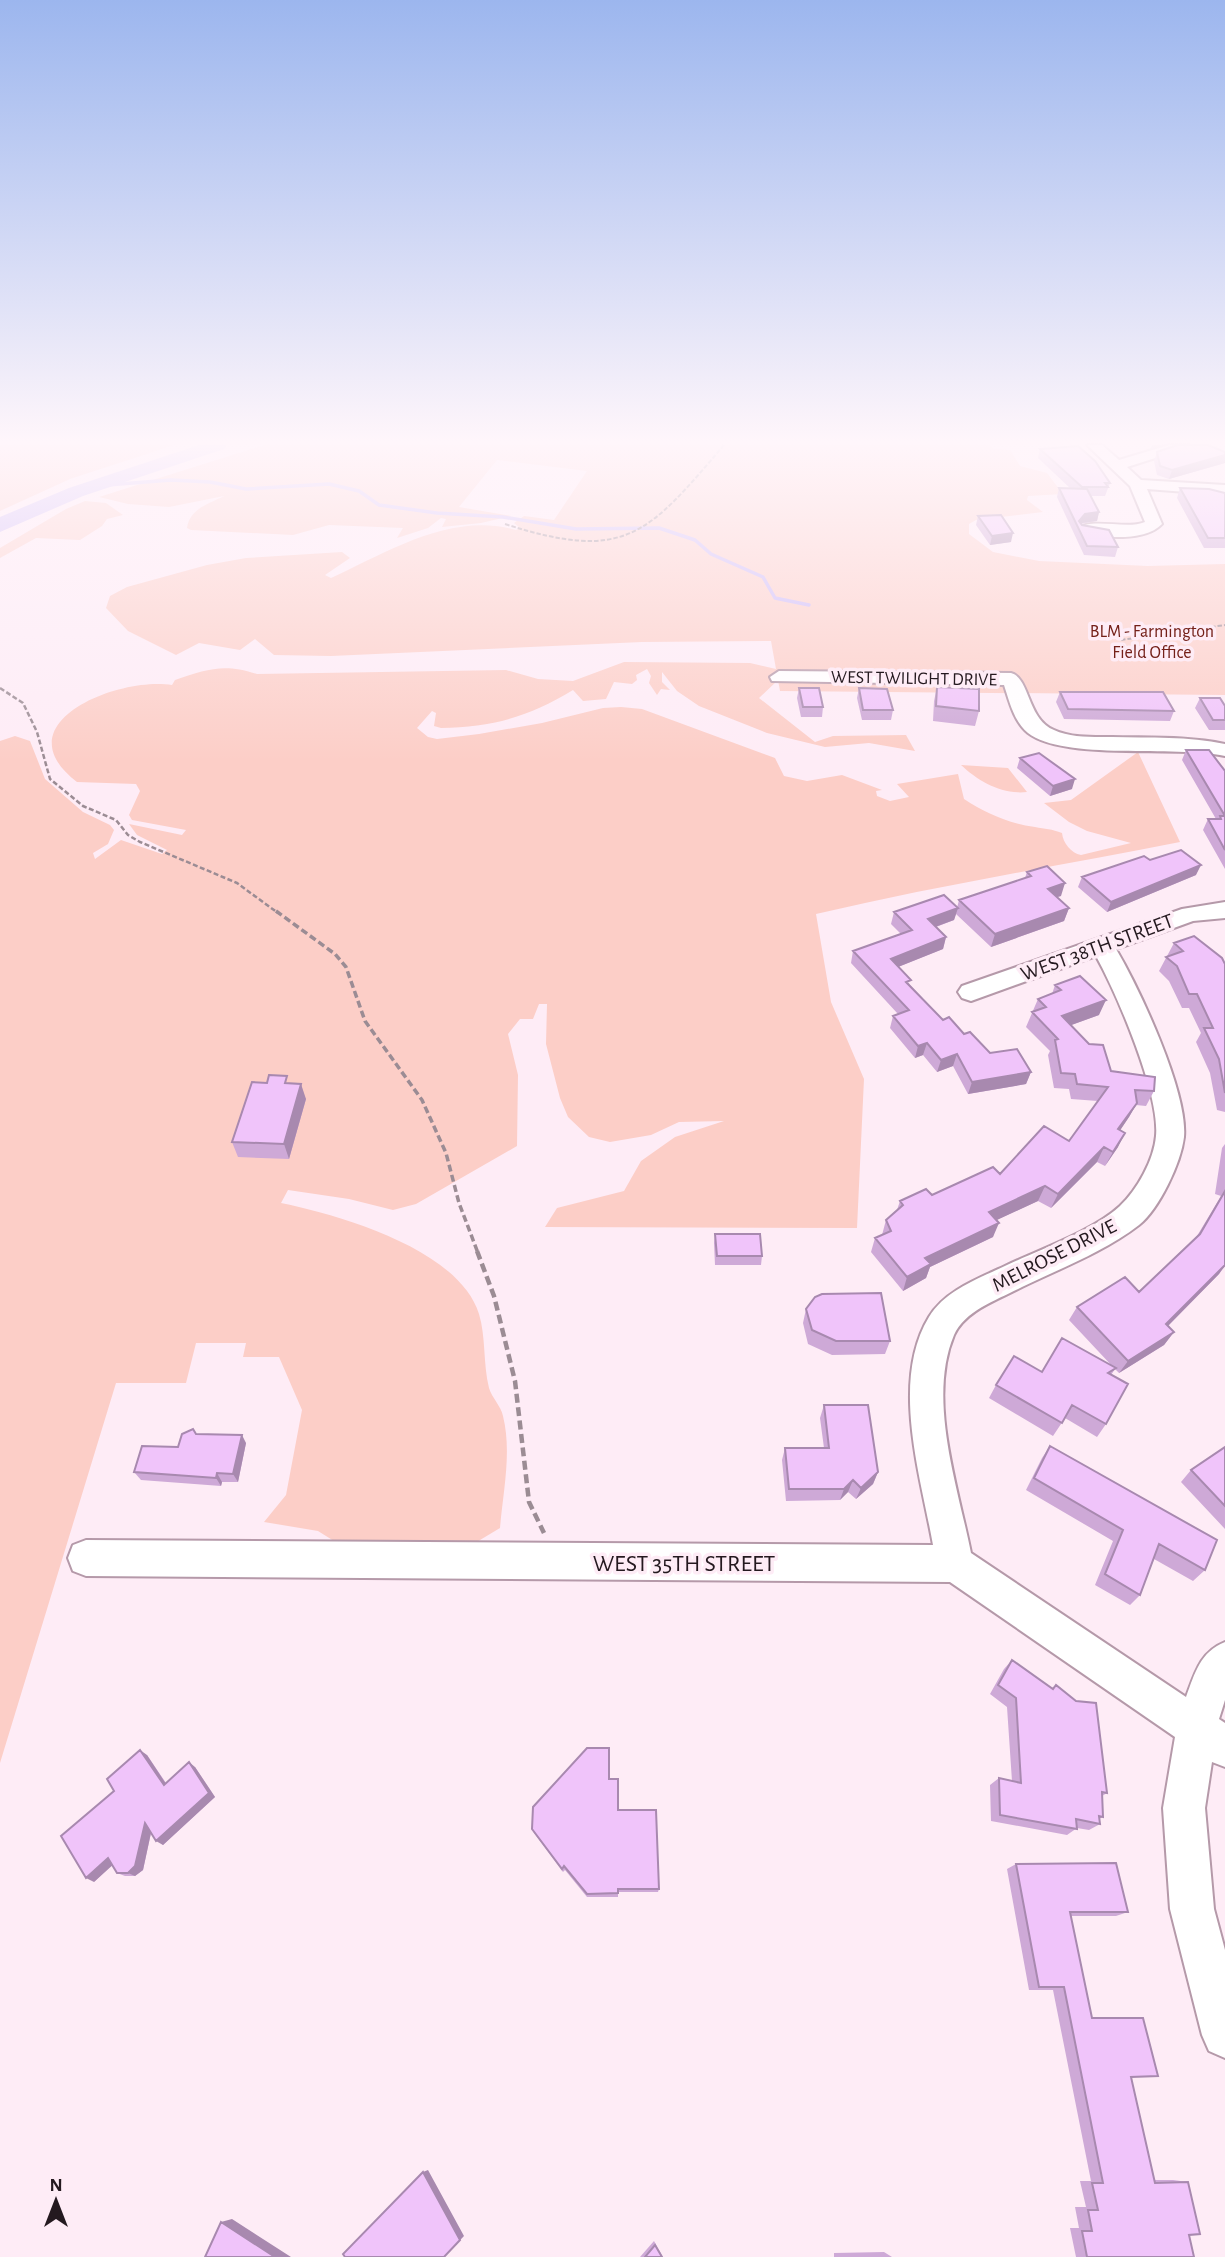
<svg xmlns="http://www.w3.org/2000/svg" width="1225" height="2257" viewBox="0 0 1225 2257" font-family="'Alegreya Sans',sans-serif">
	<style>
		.green { fill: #fccec7 }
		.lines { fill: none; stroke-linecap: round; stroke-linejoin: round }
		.stream { stroke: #cbbaf8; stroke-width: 3.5 }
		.river { fill: #cbbaf8; fill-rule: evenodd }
		.minor-casing { stroke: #b599a9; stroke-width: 4 }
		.path-far3 { stroke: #9b8c94; stroke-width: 2; stroke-dasharray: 4.5 2; stroke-linecap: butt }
		.path-far2 { stroke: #9b8c94; stroke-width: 2.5; stroke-dasharray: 5 2.5; stroke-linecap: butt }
		.path-far1 { stroke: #9b8c94; stroke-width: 3.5; stroke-dasharray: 7 3.5; stroke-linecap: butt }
		.path { stroke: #9b8c94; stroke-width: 4.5; stroke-dasharray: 9 4.5; stroke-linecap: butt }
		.minor { fill: #fff; fill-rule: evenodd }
		.wall { fill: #cea9d7 }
		.shaded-wall { fill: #a889af }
		.building { fill: #f0c4fa; stroke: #a889af; stroke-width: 2 }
		.labels { text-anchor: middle; stroke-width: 7; stroke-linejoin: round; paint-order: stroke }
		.far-park-label { font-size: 18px; fill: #742019; stroke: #feecf6 }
		.far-street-label { font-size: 18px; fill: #24191f; stroke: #feecf6 }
		.street-label { font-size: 21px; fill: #24191f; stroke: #feecf6 }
		.near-street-label { font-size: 24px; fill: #24191f; stroke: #feecf6 }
	</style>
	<rect width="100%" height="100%" fill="#feecf6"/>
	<!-- green -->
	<path class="green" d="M 0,445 L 174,445 L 70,479 L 0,511 Z
		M 264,445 L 989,445 L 994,449 L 1010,450 L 1020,466 L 1047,473 L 1063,494 L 1028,496 L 1027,500 L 1043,512 L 976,520 L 969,524 L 969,534 L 993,552 L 1039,561 L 1148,566 L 1225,564 L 1225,695 L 780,691 L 778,680 L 759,698 L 815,742 L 833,736 L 906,735 L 915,751 L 869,743 L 825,747 L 767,733 L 699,706 L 677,691 L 662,672 L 662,682 L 670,690 L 661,689 L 657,695 L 649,683 L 651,676 L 647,669 L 636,675 L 637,680 L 632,684 L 614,682 L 606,699 L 583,701 L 573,690 C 529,717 492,727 441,728 L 434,726 L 436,713 L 432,711 L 417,728 L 428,737 L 437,739 L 479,734 L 542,723 L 603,708 L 621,707 L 642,709 L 775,758 L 784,776 L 807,781 L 842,775 L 882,790 L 876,791 L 877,796 L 890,801 L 909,797 L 897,784 L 958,774 L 964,799 C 985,813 1010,824 1035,827 C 1045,829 1052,829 1062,833 C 1063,843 1071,853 1081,855 L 1131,843 L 1087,831 L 1069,822 L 1044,803 L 1071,800 L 1138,752 L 1180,842 C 1058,866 936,886 816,914 L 831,1002 L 864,1079 L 857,1228 L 545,1227 L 557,1208 L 624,1191 L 641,1161 L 675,1137 L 724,1121 L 679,1122 L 651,1135 L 610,1142 L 589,1137 L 568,1117 L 560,1098 L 546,1044 L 547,1004 L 539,1004 L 533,1019 L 520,1019 L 508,1034 L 518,1075 L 517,1146 L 416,1204 L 393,1210 L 349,1199 L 288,1190 L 281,1203 C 339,1215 459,1249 479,1314 C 486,1337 483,1364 489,1388 C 492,1398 501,1406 503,1416 C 512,1452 503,1492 500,1528 L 475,1543 L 394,1547 L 334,1541 L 318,1531 L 264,1522 L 286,1495 L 302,1410 L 279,1357 L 243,1357 L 246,1343 L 196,1343 L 186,1383 L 116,1383 L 0,1763 L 0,741 L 15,736 L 30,741 L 45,779 L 83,812 L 110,825 L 114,830 L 108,844 L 93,853 L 95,859 L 121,840 L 162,854 L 167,850 L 137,835 L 129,824 L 182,835 L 186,830 L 132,820 L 129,815 L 140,791 L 136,784 L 77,782 C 0,723 119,676 172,685 L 175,680 C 207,669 224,663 257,674 L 506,670 L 538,679 L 573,681 L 624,662 L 750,663 L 776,669 L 771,641 L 642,642 L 331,656 L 274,655 L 255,639 L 240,650 L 199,643 L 176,655 L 128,631 L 106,608 L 110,596 L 127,587 L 207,565 L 246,558 L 342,552 L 350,558 L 325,575 L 331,578 C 387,552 452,511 516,530 L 520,528 L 514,523 L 524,516 L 554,520 L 587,471 L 497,460 L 459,507 L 511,516 L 481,523 L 442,527 L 446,519 L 441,518 L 428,528 L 397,538 L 403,528 L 329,525 L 293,535 L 191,530 L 187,528 C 190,508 209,504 224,496 L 169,507 L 128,504 L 99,497 Z
		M 85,501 L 106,503 L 123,515 L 107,519 L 102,526 L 80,540 L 36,538 L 0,558 L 0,548 L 66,509 Z
		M 961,765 L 1008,768 L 1027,792 C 1002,795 978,781 961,765 Z"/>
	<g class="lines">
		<!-- stream -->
		<path class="stream" d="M 94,486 L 171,480 L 210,482 L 246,489 L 329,484 L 359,491 L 379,505 L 437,513 L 503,517 L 576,529 L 659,528 L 695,540 L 711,554 L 763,577 L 775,598 L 809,605"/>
		<!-- river -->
		<path class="river" d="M 199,445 L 227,445 L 224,449 L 83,496 L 0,532 L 0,517 L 69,488 Z"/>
		<!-- minor casing -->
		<g class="minor-casing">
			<path id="minor" d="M 1087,445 L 1102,445 L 1119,460 L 1169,445 L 1189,445 L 1187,448 L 1127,467 L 1141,480 L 1225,485 L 1225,495 L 1147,489 L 1162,524 C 1145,542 1102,538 1080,532 L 1078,529 C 1090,517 1127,530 1145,522 L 1130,486 Z
				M 779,671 L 1011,673 C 1030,678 1027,719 1054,730 C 1071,738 1094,737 1112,737 C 1150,738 1188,736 1225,744 L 1225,756 C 1175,745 1064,761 1028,733 C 1014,722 1009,700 1004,685 L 772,681 L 770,677 Z
				M 1225,902 L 1225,918 L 1193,921 L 1116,949 C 1139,988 1188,1092 1184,1137 C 1181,1163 1159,1209 1139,1225 C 1104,1252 1061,1268 1022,1287 C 1000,1299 965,1310 954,1335 C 927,1399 958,1487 971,1553 L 1186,1697 C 1195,1673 1200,1652 1225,1642 L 1225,1700 L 1219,1719 L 1225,1723 L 1225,1767 L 1212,1762 L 1205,1808 L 1214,1909 L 1225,1950 L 1225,2058 L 1209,2051 L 1202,2035 L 1170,1909 L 1163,1808 L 1175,1737 L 950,1582 L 86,1576 L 73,1571 L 68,1558 L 73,1545 L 86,1540 L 933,1545 C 921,1477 890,1381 929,1317 C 945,1290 980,1278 1007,1265 C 1041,1249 1093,1231 1120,1206 C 1137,1190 1154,1160 1156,1136 C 1160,1094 1117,994 1096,956 L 971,1001 L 962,998 L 958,992 L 962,986 L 1182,909 Z"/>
		</g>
		<!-- path-far3 -->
		<path class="path-far3" d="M 505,524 C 626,563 648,534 724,445
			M 1121,640 L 1225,625"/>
		<!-- path-far2 -->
		<path class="path-far2" d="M 0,688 L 23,703 L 37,732 L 50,779 L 83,806 L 116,820 L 128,835 L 140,842 L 237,883 L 278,913"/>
		<!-- path-far1 -->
		<path class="path-far1" d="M 276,911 L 335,954 L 346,967 L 365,1021 L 422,1100 L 446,1153 L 459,1203 L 478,1253"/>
		<!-- path -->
		<path class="path" d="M 477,1251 L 494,1296 L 515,1381 L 529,1502 L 544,1533"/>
		<!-- minor -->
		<use href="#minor" class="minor"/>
	</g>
	<!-- wall -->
	<path class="wall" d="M 1040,449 L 1110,483 L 1105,496 L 1091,496 L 1099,512 L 1097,521 L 1081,524 L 1118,547 L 1115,557 L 1084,555 L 1057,497 L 1059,488 L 1071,489 L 1038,458 Z
		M 1157,452 L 1225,452 L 1225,463 L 1169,479 L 1157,475 L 1154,461 Z
		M 1180,488 L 1225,493 L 1225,548 L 1204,548 L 1177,498 Z
		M 978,516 L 1011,542 L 990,545 L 976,525 Z
		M 937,687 L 979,711 L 975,726 L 933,721 L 934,701 Z
		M 799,688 L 823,707 L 822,717 L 801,717 L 797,698 Z
		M 859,688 L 893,710 L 891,720 L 862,720 L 857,698 Z
		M 1060,692 L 1174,711 L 1170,721 L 1064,719 L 1056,702 Z
		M 1200,698 L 1225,706 L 1225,730 L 1209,730 L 1195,708 Z
		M 1186,750 L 1225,771 L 1225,869 L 1203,830 L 1208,819 L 1216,819 L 1182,760 Z
		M 1020,758 L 1072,789 L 1050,796 L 1017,768 Z
		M 1150,860 L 1196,875 L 1107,912 L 1078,887 L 1082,877 Z
		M 1027,872 L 1061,896 L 1057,897 L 1069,908 L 1064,921 L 991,947 L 956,914 L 954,920 L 936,927 L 946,937 L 943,949 L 898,967 L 910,985 L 943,1020 L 964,1034 L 990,1053 L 1031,1072 L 1026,1084 L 968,1094 L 953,1066 L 937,1072 L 923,1055 L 915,1058 L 890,1028 L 893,1016 L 898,1014 L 851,963 L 853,951 L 901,934 L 891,924 L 894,912 L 957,908 L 959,900 L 1025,878 Z
		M 1174,943 L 1225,964 L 1225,1112 L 1217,1110 L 1210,1073 L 1196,1042 L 1201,1033 L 1189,1008 L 1182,1008 L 1169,981 L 1159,971 Z
		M 1055,985 L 1099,1015 L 1071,1025 L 1111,1071 L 1154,1091 L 1146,1106 L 1136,1105 L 1129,1117 L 1120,1130 L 1118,1147 L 1105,1166 L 1097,1162 L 1051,1208 L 1038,1201 L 996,1220 L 993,1237 L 930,1267 L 926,1278 L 903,1291 L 871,1252 L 875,1238 L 882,1235 L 886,1220 L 897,1210 L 900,1201 L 932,1195 L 1000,1174 L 1069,1141 L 1098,1101 L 1071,1099 L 1069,1089 L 1054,1088 L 1048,1055 L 1050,1051 L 1026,1027 L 1038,999 L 1052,994 Z
		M 289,1084 L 306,1099 L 289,1159 L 238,1157 L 232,1142 Z
		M 1225,1144 L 1225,1266 L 1219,1274 L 1168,1326 L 1174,1332 L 1164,1345 L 1119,1373 L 1115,1369 L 1111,1375 L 1106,1424 L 1097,1437 L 1065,1418 L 1053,1436 L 989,1398 L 996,1385 L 1042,1372 L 1113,1367 L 1069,1320 L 1077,1307 L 1139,1292 L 1197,1236 L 1221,1196 L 1215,1194 L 1222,1148 Z
		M 715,1234 L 762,1256 L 761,1265 L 715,1265 L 714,1243 Z
		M 806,1309 L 890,1341 L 885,1354 L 832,1355 L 808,1344 L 803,1323 Z
		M 824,1405 L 878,1472 L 873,1484 L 856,1499 L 848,1492 L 840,1500 L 786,1501 L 782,1460 L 785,1448 L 824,1448 L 820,1418 Z
		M 196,1434 L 246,1443 L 238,1482 L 222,1482 L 221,1486 L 141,1480 L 134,1472 L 178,1447 Z
		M 1050,1446 L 1205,1570 L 1193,1581 L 1154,1559 L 1140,1595 L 1130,1605 L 1095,1585 L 1113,1541 L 1026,1490 L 1042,1458 Z
		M 1225,1447 L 1225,1529 L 1181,1482 L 1191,1470 Z
		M 1012,1660 L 1052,1688 L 1056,1685 L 1107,1793 L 1102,1796 L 1103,1817 L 1099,1819 L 1100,1824 L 1089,1830 L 1077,1828 L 1067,1835 L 991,1821 L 990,1785 L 999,1778 L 1012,1781 L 1007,1707 L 990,1694 L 1004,1669 Z
		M 147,1755 L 166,1783 L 195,1767 L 215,1797 L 163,1845 L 151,1833 L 143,1870 L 135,1876 L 125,1876 L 117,1873 L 112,1865 L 94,1882 Z
		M 609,1779 L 618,1810 L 659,1889 L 658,1892 L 618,1892 L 618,1897 L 587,1897 L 565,1870 L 563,1872 L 534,1833 L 532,1829 Z
		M 1016,1864 L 1128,1912 L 1116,1916 L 1070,1916 L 1092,2018 L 1131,2077 L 1154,2180 L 1173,2180 L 1188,2182 L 1189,2235 L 1194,2257 L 1076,2257 L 1070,2228 L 1079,2228 L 1075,2207 L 1086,2207 L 1080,2181 L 1091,2181 L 1053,1990 L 1029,1990 L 1007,1869 Z
		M 654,2241 L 663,2257 L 640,2257 Z
		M 884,2252 L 892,2257 L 935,2257 L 834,2257 L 834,2253 Z"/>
	<!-- shaded-wall -->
	<path class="shaded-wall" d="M 1152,445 L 1168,445 L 1151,448 Z
		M 1225,455 L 1225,463 L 1169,479 L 1172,470 Z
		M 1099,512 L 1097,521 L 1082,523 L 1078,528 L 1079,521 L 1085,514 Z
		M 1013,533 L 1011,542 L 990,545 L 992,536 Z
		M 1075,779 L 1072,789 L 1050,796 L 1053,786 Z
		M 1201,865 L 1196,875 L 1107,912 L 1111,902 Z
		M 1065,883 L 1061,896 L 1043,901 L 1048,889 Z
		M 958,908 L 954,920 L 924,931 L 928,919 Z
		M 1069,908 L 1064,921 L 991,947 L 995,934 Z
		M 946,937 L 943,949 L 888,971 L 891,959 Z
		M 1106,1000 L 1099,1015 L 1055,1031 L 1062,1016 Z
		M 927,1043 L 923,1055 L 915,1058 L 918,1046 Z
		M 957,1054 L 953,1066 L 937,1072 L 941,1060 Z
		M 1031,1072 L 1026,1084 L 968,1094 L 972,1082 Z
		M 301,1084 L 306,1099 L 289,1159 L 284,1144 Z
		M 1137,1103 L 1129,1117 L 1111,1144 L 1118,1129 Z
		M 1125,1133 L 1118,1147 L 1105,1166 L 1113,1152 Z
		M 1104,1147 L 1097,1162 L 1051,1208 L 1058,1194 Z
		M 1045,1186 L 1038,1201 L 984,1226 L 989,1212 Z
		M 999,1223 L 993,1237 L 930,1267 L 926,1278 L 903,1291 L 907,1277 L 925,1258 Z
		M 1225,1265 L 1219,1274 L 1157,1337 L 1166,1324 Z
		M 1174,1332 L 1164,1345 L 1119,1373 L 1128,1361 Z
		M 242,1435 L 246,1443 L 238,1482 L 233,1474 Z
		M 878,1472 L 873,1484 L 856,1499 L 861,1488 Z
		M 217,1473 L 222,1482 L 221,1486 L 216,1478 Z
		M 853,1480 L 848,1492 L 840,1500 L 844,1489 Z
		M 140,1750 L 147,1755 L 170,1790 L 164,1785 Z
		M 189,1762 L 195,1767 L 215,1797 L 163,1845 L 156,1841 Z
		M 145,1823 L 152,1828 L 143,1870 L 135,1876 L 128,1873 Z
		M 108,1858 L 116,1862 L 94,1882 L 86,1878 Z
		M 428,2170 L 464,2236 L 444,2257 L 423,2172 Z
		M 232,2219 L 291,2257 L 275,2257 L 221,2222 Z"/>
	<!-- building -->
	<path class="building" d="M 1177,445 L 1208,445 L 1225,452 L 1225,455 L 1172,470 L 1160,466 L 1157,452 Z
		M 1078,446 L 1095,461 L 1110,483 L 1105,483 L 1108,487 L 1082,487 L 1040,449 Z
		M 1059,488 L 1087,489 L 1099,512 L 1085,514 L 1079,521 L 1082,525 L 1109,530 L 1118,547 L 1087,546 Z
		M 1180,488 L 1209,489 L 1225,493 L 1225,538 L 1208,538 Z
		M 1001,515 L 1013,533 L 992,536 L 978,516 Z
		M 937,687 L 979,689 L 979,711 L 936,706 Z
		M 799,688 L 819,688 L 823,707 L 803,707 Z
		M 859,688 L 887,689 L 893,710 L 863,710 Z
		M 1060,692 L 1163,692 L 1174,711 L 1068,709 Z
		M 1200,698 L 1220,698 L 1225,706 L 1225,720 L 1213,720 Z
		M 1186,750 L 1209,750 L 1225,771 L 1225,850 L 1208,819 L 1221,819 L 1220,816 L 1225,816 Z
		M 1039,753 L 1075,779 L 1053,786 L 1020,758 Z
		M 1181,850 L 1201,865 L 1111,902 L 1082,877 L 1144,856 L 1150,860 Z
		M 1047,866 L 1065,883 L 1048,889 L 1069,908 L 995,934 L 959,900 L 1031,876 L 1027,872 Z
		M 944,895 L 958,908 L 928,919 L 946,937 L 891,959 L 911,980 L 906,982 L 943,1020 L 949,1017 L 964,1034 L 970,1032 L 990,1053 L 1017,1049 L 1031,1072 L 972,1082 L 957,1054 L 941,1060 L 927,1043 L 918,1046 L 893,1016 L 909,1010 L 853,951 L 912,930 L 894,912 Z
		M 1194,936 L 1222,958 L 1225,964 L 1225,1093 L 1219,1059 L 1204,1028 L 1213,1028 L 1197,994 L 1189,994 L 1177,966 L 1166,957 L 1183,951 L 1174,943 Z
		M 1080,976 L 1106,1000 L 1062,1016 L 1089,1044 L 1103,1045 L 1111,1071 L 1155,1077 L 1154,1091 L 1135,1090 L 1137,1103 L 1118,1129 L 1125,1133 L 1113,1152 L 1104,1147 L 1058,1194 L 1045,1186 L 989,1212 L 999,1223 L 925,1258 L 931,1264 L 907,1277 L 875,1238 L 891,1231 L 886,1220 L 903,1205 L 900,1201 L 926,1189 L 932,1195 L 993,1167 L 1000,1174 L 1044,1126 L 1069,1141 L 1108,1087 L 1077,1084 L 1075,1074 L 1061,1073 L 1055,1040 L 1058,1039 L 1032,1012 L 1046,1007 L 1038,999 L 1061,990 L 1055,985 Z
		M 269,1075 L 287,1076 L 285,1083 L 301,1084 L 284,1144 L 232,1142 L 252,1082 L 267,1083 Z
		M 1225,1191 L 1225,1265 L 1166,1324 L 1174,1332 L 1128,1361 L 1077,1307 L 1125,1277 L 1139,1292 L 1200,1234 Z
		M 715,1234 L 760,1234 L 762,1256 L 717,1256 Z
		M 881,1293 L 890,1341 L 836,1341 L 812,1330 L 806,1309 L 815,1297 L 822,1294 Z
		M 1062,1338 L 1116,1368 L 1108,1373 L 1128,1384 L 1106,1424 L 1072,1405 L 1062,1423 L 996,1385 L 1014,1356 L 1042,1372 Z
		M 824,1405 L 868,1405 L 878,1472 L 861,1488 L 853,1480 L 844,1489 L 789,1489 L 785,1448 L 829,1448 Z
		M 193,1429 L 196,1434 L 242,1435 L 233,1474 L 217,1473 L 216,1478 L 134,1472 L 142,1446 L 178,1447 L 182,1434 Z
		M 1050,1446 L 1217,1540 L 1205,1570 L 1159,1544 L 1140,1595 L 1105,1574 L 1123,1530 L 1034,1478 Z
		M 1225,1447 L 1225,1506 L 1191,1470 Z
		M 1012,1660 L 1053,1689 L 1056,1685 L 1076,1701 L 1096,1703 L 1107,1793 L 1102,1792 L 1103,1817 L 1099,1816 L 1100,1824 L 1076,1819 L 1077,1829 L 1000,1815 L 999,1778 L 1021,1783 L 1016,1698 L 998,1685 Z
		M 587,1748 L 609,1748 L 609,1779 L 618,1779 L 618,1810 L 656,1810 L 659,1889 L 618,1889 L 618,1893 L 587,1894 L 564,1866 L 562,1869 L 532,1829 L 533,1807 Z
		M 140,1750 L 164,1785 L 189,1762 L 209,1793 L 156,1841 L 145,1823 L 135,1866 L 128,1873 L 117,1873 L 108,1858 L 86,1878 L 61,1836 L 114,1791 L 107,1779 Z
		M 1116,1863 L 1128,1912 L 1070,1912 L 1092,2018 L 1143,2018 L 1158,2076 L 1131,2077 L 1155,2183 L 1188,2182 L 1200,2234 L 1189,2235 L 1194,2257 L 1087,2257 L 1082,2231 L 1092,2231 L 1088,2210 L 1098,2210 L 1092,2183 L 1103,2183 L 1064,1987 L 1039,1987 L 1016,1864 Z
		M 423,2172 L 460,2240 L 444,2257 L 345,2257 L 343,2254 Z
		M 221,2222 L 275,2257 L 205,2257 Z
		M 655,2245 L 662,2257 L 645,2257 Z"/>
	<!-- sky -->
	<linearGradient id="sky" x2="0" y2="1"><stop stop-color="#9cb6ee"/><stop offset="0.58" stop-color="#fff6fb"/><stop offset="1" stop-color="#fff6fb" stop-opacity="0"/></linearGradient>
	<rect width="1225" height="761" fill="url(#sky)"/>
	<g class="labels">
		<!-- far-park labels -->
		<g class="far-park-label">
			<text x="1152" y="637">BLM - Farmington<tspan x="1152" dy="21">Field Office</tspan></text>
		</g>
		<!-- far-street labels -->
		<g class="far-street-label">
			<text transform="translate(914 678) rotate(1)" y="6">WEST TWILIGHT DRIVE</text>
		</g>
		<!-- street labels -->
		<g class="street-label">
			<text transform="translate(1097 947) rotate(-20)" y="7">WEST 38TH STREET</text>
			<text transform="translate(1054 1255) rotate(-27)" y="7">MELROSE DRIVE</text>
		</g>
		<!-- near-street labels -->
		<g class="near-street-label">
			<text x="684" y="1571">WEST 35TH STREET</text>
		</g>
	</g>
	<!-- north arrow -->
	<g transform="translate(56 2201)" stroke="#feecf6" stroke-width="5" paint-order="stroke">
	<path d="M0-5L12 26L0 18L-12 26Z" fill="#24191f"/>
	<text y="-10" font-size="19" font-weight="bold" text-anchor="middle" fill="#24191f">N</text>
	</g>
</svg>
